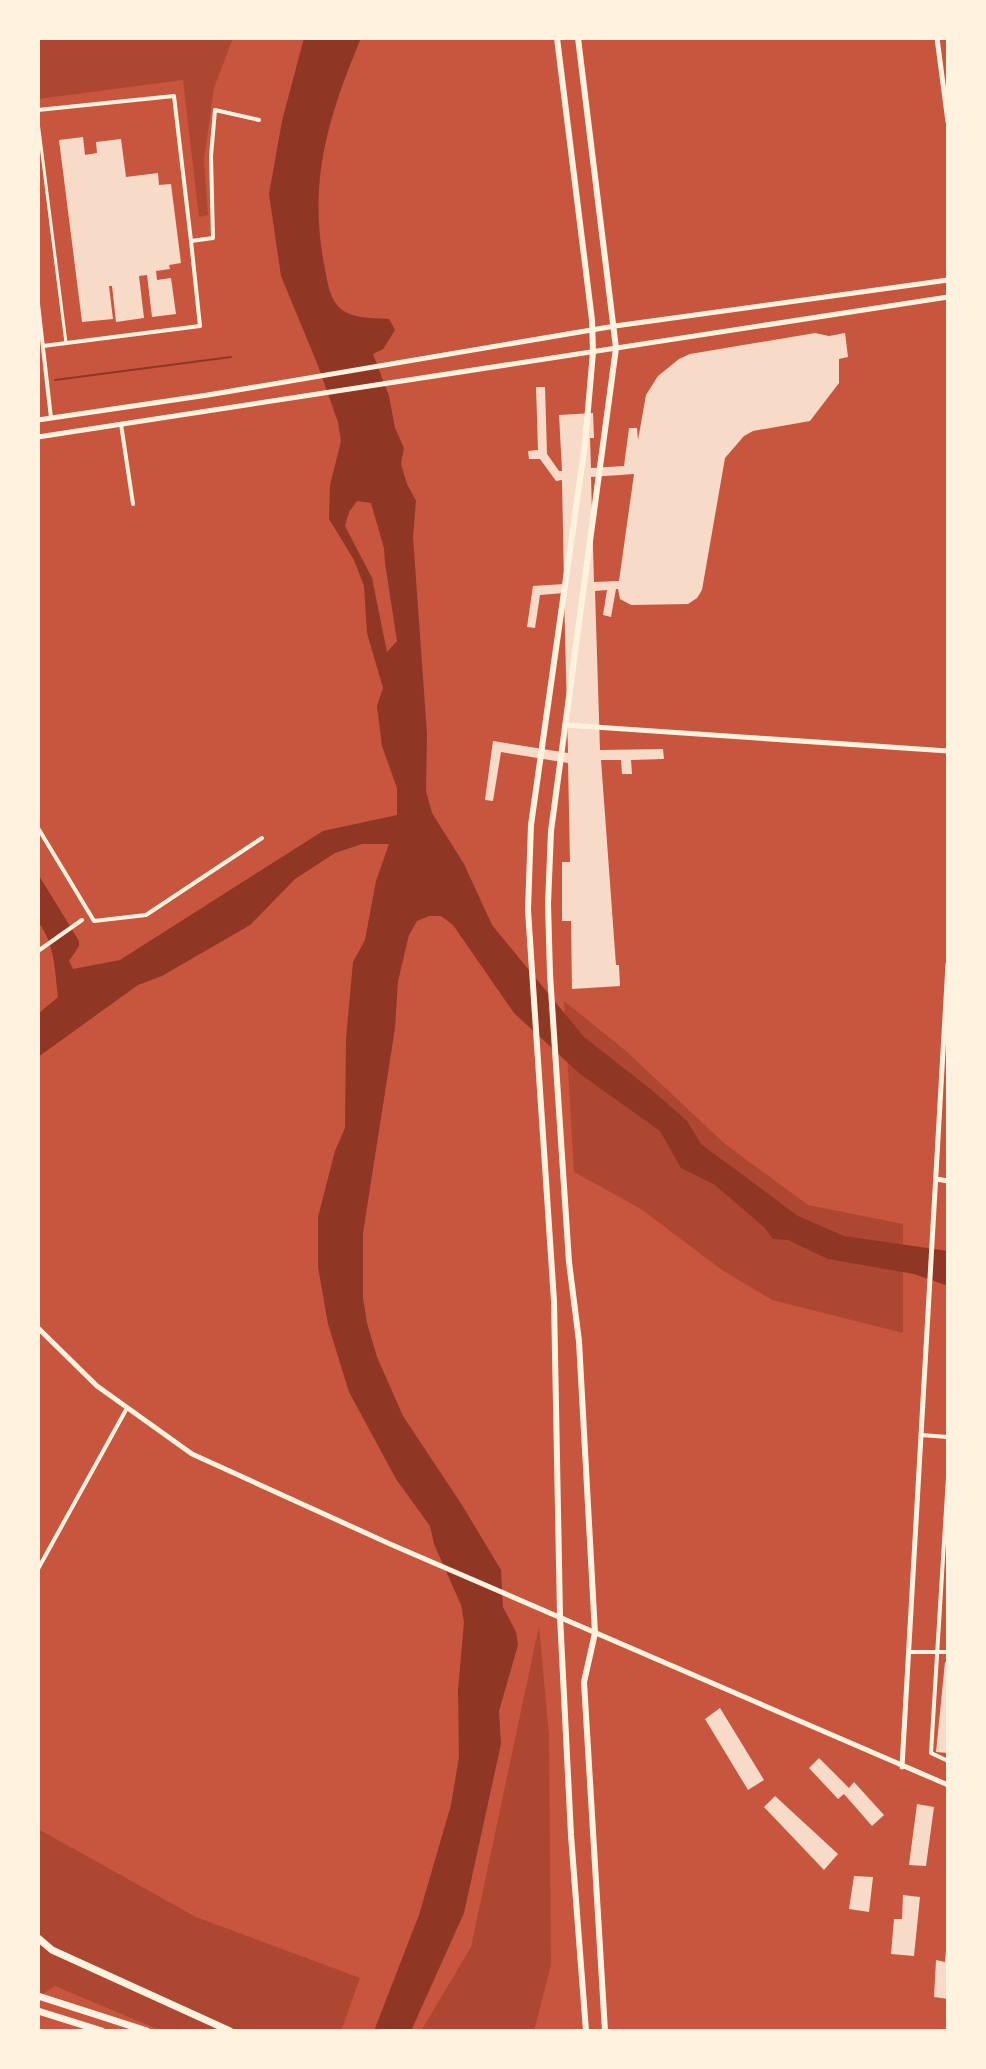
<svg xmlns="http://www.w3.org/2000/svg" width="986" height="2069" viewBox="0 0 986 2069" font-family="'Exo 2',sans-serif">
	<style>
		.green { fill: #ae4732 }
		.water { fill: #8f3625; fill-rule: evenodd }
		.lines { fill: none; stroke-linecap: round; stroke-linejoin: round }
		.stream { stroke: #8f3625; stroke-width: 2 }
		.building { fill: #f7dbc8; fill-rule: evenodd }
		.pedestrian { stroke: #fff3e0; stroke-width: 3 }
		.minor { stroke: #fff3e0; stroke-width: 4 }
		.tertiary { stroke: #fff3e0; stroke-width: 5 }
		.secondary { stroke: #fff3e0; stroke-width: 5 }
		.primary { stroke: #fff3e0; stroke-width: 6 }
		.motorway { stroke: #fff3e0; stroke-width: 7 }
	</style>
	<rect width="100%" height="100%" fill="#c8553d"/>
	<!-- green -->
	<path class="green" d="M 38,38 L 233,38 L 214,88 L 204,160 L 208,215 L 199,217 L 183,80 L 38,99 Z
		M 564,1001 L 626,1051 L 725,1144 L 808,1205 L 903,1224 L 903,1333 L 772,1300 L 722,1270 L 641,1209 L 574,1172 Z
		M 539,1626 L 549,1735 L 551,1965 L 534,2031 L 421,2031 L 471,1947 Z
		M 38,1829 L 196,1917 L 360,1978 L 341,2031 L 162,2031 L 55,1986 L 38,1997 Z"/>
	<!-- water -->
	<path class="water" d="M 304,38 L 361,38 C 329,115 308,180 324,264 C 327,279 329,299 341,309 C 353,319 375,318 389,319 L 395,330 L 383,349 L 373,354 L 389,396 L 395,428 L 404,448 L 401,464 L 407,484 L 416,501 L 413,537 L 427,734 L 426,791 L 432,813 L 464,864 L 492,925 L 584,1037 L 653,1091 L 687,1121 L 701,1144 L 798,1216 L 844,1236 L 948,1251 L 948,1286 L 914,1274 L 828,1259 L 788,1240 L 773,1239 L 765,1228 L 715,1185 L 681,1168 L 660,1131 L 580,1074 L 514,1013 L 453,925 L 441,916 L 429,916 L 417,921 L 409,935 L 398,981 L 395,1028 L 363,1233 L 363,1298 L 367,1323 L 377,1357 L 403,1416 L 462,1505 L 501,1570 L 503,1607 L 516,1632 L 518,1645 L 499,1711 L 501,1744 L 464,1913 L 411,2031 L 374,2031 L 419,1915 L 451,1805 L 459,1757 L 458,1690 L 464,1622 L 461,1605 L 434,1544 L 430,1526 L 396,1479 L 349,1392 L 328,1324 L 318,1267 L 318,1217 L 335,1151 L 345,1128 L 346,1039 L 353,962 L 365,940 L 376,881 L 389,844 L 362,844 L 335,853 L 295,879 L 250,925 L 162,976 L 138,985 L 38,1057 L 38,1014 L 58,997 C 55,972 55,943 38,922 L 38,874 L 79,941 L 79,946 L 69,961 L 73,969 L 120,960 L 323,831 L 397,815 L 397,788 L 382,746 L 377,706 L 383,688 L 367,633 L 364,586 L 354,560 L 329,519 L 330,485 L 341,441 L 338,422 L 317,363 L 281,276 L 269,194 L 282,121 ZM 357,501 L 371,503 L 384,548 L 385,563 L 397,641 L 387,652 L 372,578 L 345,526 L 349,512 Z"/>
	<g class="lines">
		<!-- stream -->
		<path class="stream" d="M 55,380 L 231,357
			M 38,382 L 39,382"/>
	</g>
	<!-- building -->
	<path class="building" d="M 83,137 L 85,155 L 97,153 L 96,142 L 121,139 L 126,177 L 158,173 L 159,185 L 171,184 L 181,263 L 169,265 L 170,269 L 156,271 L 157,280 L 171,278 L 176,314 L 152,317 L 147,275 L 139,276 L 144,318 L 116,322 L 112,286 L 109,286 L 113,319 L 82,322 L 59,140 Z
		M 815,333 L 829,336 L 845,333 L 848,357 L 839,359 L 839,383 L 810,421 L 753,431 L 744,436 L 725,458 L 702,590 L 697,598 L 688,604 L 631,605 L 620,599 L 618,589 L 616,589 L 611,617 L 603,615 L 607,590 L 595,591 L 600,750 L 663,749 L 664,759 L 631,760 L 632,774 L 622,774 L 621,760 L 601,760 L 616,965 L 619,965 L 620,986 L 572,989 L 571,921 L 562,921 L 562,862 L 570,862 L 568,763 L 501,752 L 493,801 L 485,800 L 493,741 L 568,753 L 564,593 L 540,595 L 535,628 L 527,627 L 533,586 L 564,584 L 562,480 L 556,481 L 540,459 L 529,459 L 528,451 L 538,450 L 536,387 L 545,387 L 547,454 L 559,471 L 562,471 L 559,415 L 593,413 L 594,438 L 590,438 L 591,468 L 624,466 L 629,428 L 637,428 L 638,440 L 646,395 L 658,376 L 679,359 L 690,354 ZM 634,474 L 619,581 L 594,582 L 591,477 Z
		M 945,1662 L 948,1663 L 948,1753 L 936,1752 Z
		M 720,1708 L 764,1780 L 748,1790 L 705,1719 Z
		M 819,1758 L 849,1788 L 854,1782 L 884,1815 L 872,1826 L 844,1794 L 838,1799 L 809,1768 Z
		M 775,1796 L 838,1854 L 824,1870 L 764,1807 Z
		M 917,1804 L 934,1807 L 926,1866 L 909,1865 Z
		M 854,1876 L 873,1877 L 869,1912 L 849,1909 Z
		M 903,1895 L 920,1897 L 914,1956 L 891,1954 L 894,1919 L 902,1919 Z
		M 946,1950 L 948,1950 L 948,1999 L 934,1997 L 936,1960 L 945,1962 Z"/>
	<g class="lines">
		<!-- pedestrian -->
		<path class="pedestrian" d="M 38,122 L 66,343"/>
		<!-- minor -->
		<path class="minor" d="M 38,110 L 174,96 L 191,241
			M 38,304 L 51,418
			M 43,346 L 200,326 L 191,241 L 213,238 L 211,156 L 215,110 L 259,120
			M 121,424 L 133,504
			M 38,828 L 94,921 L 146,915 L 262,838
			M 38,951 L 82,920
			M 921,1435 L 948,1437
			M 948,1477 L 931,1753 L 948,1761
			M 38,1569 L 127,1408
			M 909,1652 L 948,1652"/>
		<!-- tertiary -->
		<path class="tertiary" d="M 937,38 L 948,122
			M 565,725 L 948,751
			M 936,1179 L 948,1181
			M 38,1328 L 97,1386 L 192,1454 L 390,1544 L 948,1785
			M 902,1767 L 948,964"/>
		<!-- secondary -->
		<path class="secondary" d="M 38,420 L 208,395 L 615,326 L 948,280
			M 38,437 L 948,297"/>
		<!-- primary -->
		<path class="primary" d="M 557,38 L 592,320 L 593,352 L 585,444 L 531,825 L 528,910 L 554,1301 L 560,1616 L 571,1835 L 586,2031
			M 578,38 L 616,348 L 551,831 L 548,904 L 550,974 L 569,1262 L 579,1341 L 595,1633 L 584,1682 L 605,2031"/>
		<!-- motorway -->
		<path class="motorway" d="M 38,1938 L 52,1950 L 230,2031
			M 38,1996 L 147,2031
			M 38,2011 L 102,2031"/>
	</g>
	<!-- border -->
	<rect width="986" height="2069" fill="none" stroke="#fff3e0" stroke-width="80"/>
</svg>
